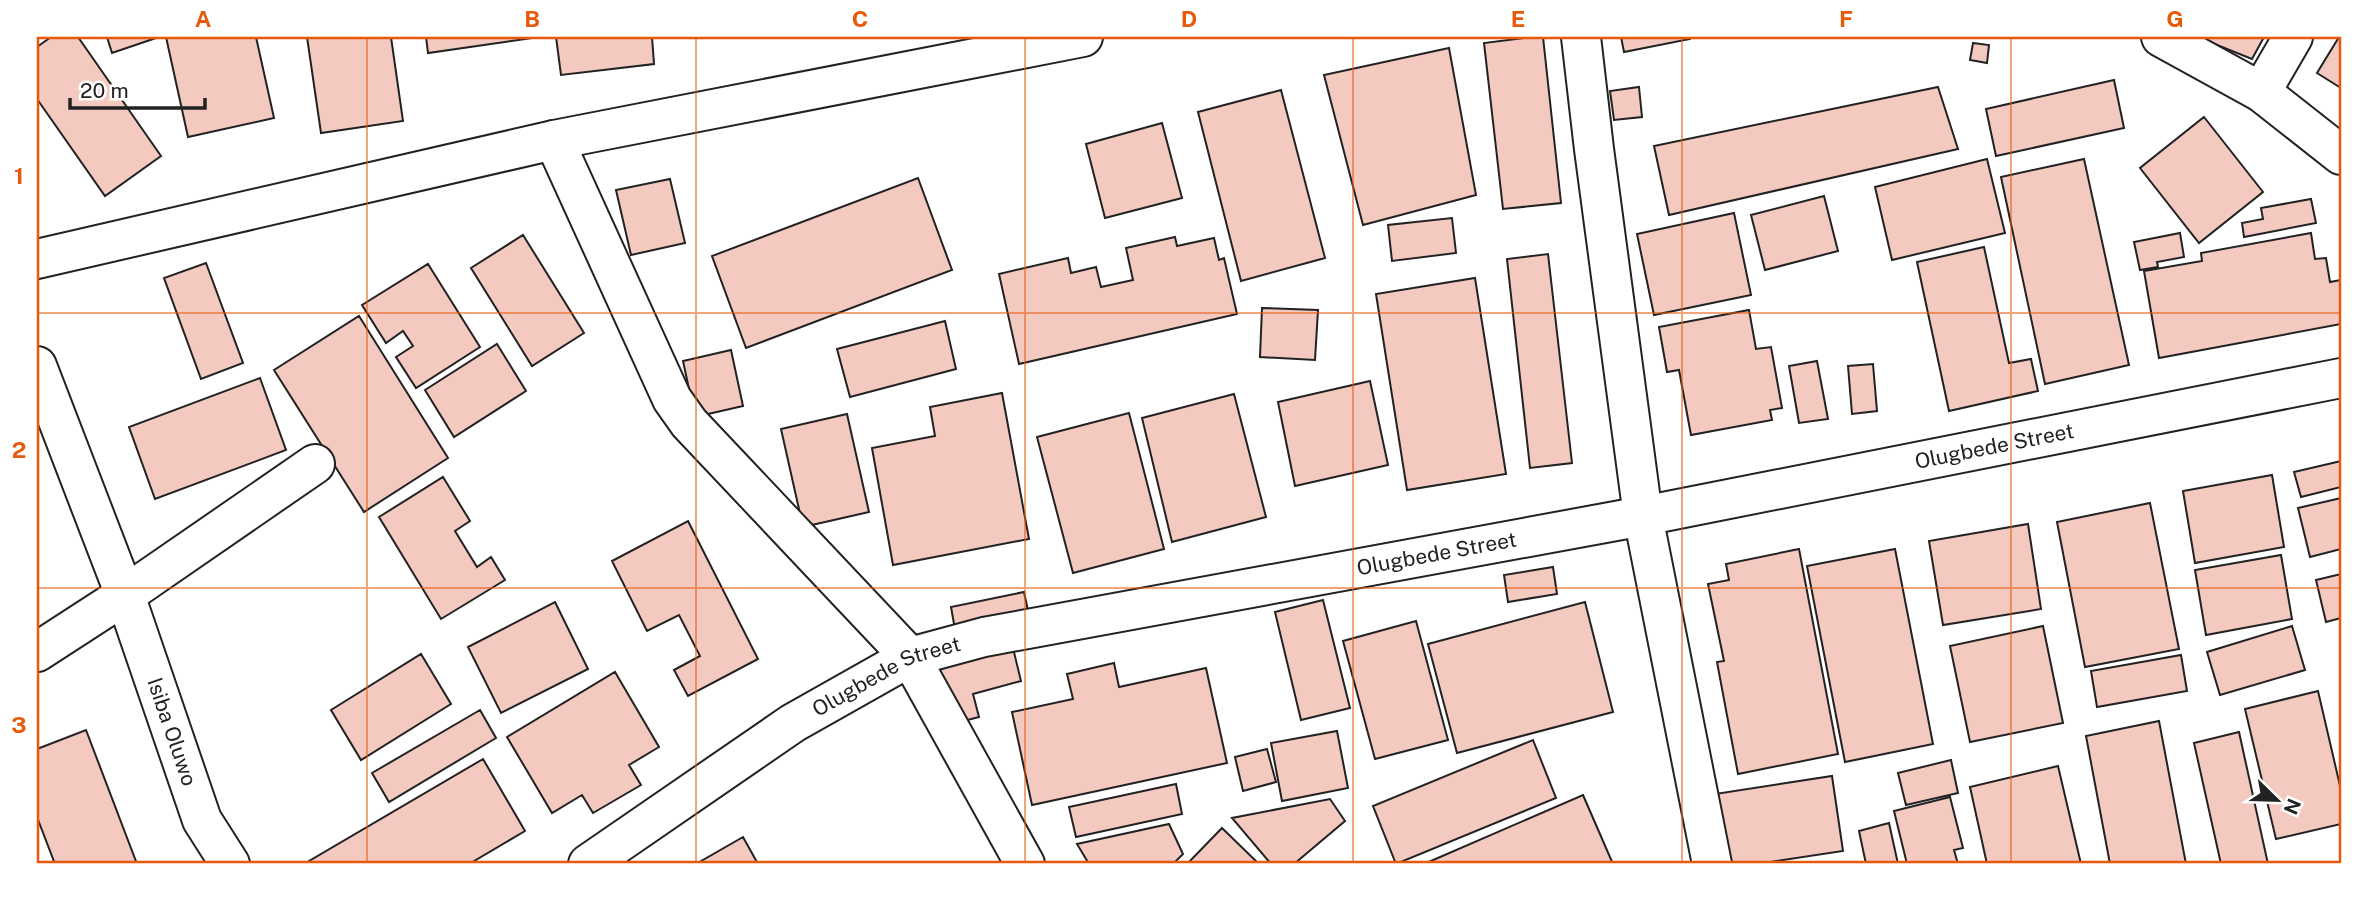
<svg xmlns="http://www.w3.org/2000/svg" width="2378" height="901" viewBox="0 0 2378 901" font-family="'Public Sans',sans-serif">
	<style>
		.building { fill: #f3c9c0; stroke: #222; stroke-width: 2 }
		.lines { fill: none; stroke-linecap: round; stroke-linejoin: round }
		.minor-casing { stroke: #222; stroke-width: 42 }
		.minor { stroke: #fff; stroke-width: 38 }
		.grid { fill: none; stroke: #e8590c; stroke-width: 2; stroke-opacity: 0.55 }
		.labels { text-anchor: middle; stroke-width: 5; stroke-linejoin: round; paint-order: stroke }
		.street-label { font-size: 21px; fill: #222; stroke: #fff }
		.neatline { fill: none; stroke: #e8590c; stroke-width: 2.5 }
		.grid-label { font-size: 23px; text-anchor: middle; font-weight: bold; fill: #e8590c }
	</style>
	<rect width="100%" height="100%" fill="#fff"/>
	<!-- building -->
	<path class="building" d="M 51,37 L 78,37 L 161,156 L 105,196 L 37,99 L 37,47 Z
		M 107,37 L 155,37 L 156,38 L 112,53 Z
		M 166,37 L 256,37 L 274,118 L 188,137 Z
		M 307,37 L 391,37 L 403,121 L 321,133 Z
		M 426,37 L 539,37 L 428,53 Z
		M 556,37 L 652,37 L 654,64 L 561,75 Z
		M 1531,37 L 1543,37 L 1561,203 L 1503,209 L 1484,43 Z
		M 1621,37 L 1690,37 L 1690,39 L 1624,52 Z
		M 2197,37 L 2264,37 L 2252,59 Z
		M 2339,37 L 2341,37 L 2341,88 L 2317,73 Z
		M 1973,43 L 1989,45 L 1987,63 L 1970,60 Z
		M 1449,48 L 1476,195 L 1363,225 L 1324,75 Z
		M 2114,80 L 2124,128 L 1996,156 L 1986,109 Z
		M 1639,87 L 1642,117 L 1614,120 L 1610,91 Z
		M 1938,87 L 1958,149 L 1669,215 L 1654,146 Z
		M 1281,90 L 1325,258 L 1241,281 L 1198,112 Z
		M 2204,117 L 2263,192 L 2199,243 L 2140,168 Z
		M 1162,123 L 1182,198 L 1105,218 L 1086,144 Z
		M 1987,159 L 2005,233 L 1892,260 L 1875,187 Z
		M 2084,159 L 2129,365 L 2045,384 L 2001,177 Z
		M 918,178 L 952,270 L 746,348 L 712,256 Z
		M 670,179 L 685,243 L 631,255 L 616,190 Z
		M 1824,196 L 1838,251 L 1765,270 L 1751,215 Z
		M 2311,199 L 2316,223 L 2244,237 L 2242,223 L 2263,219 L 2261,208 Z
		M 1734,213 L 1751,295 L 1654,315 L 1637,234 Z
		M 1452,218 L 1456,253 L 1392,261 L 1388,225 Z
		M 2180,233 L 2184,257 L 2157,262 L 2158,267 L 2140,270 L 2134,242 Z
		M 2311,233 L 2315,259 L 2326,258 L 2330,282 L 2341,280 L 2341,324 L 2159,358 L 2144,271 L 2202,261 L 2201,253 Z
		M 523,235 L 584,333 L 532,366 L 471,268 Z
		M 1175,237 L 1177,246 L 1214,238 L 1219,260 L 1224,258 L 1237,314 L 1019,364 L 999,274 L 1068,258 L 1071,273 L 1096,267 L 1101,287 L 1133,280 L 1126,248 Z
		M 1984,247 L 2009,363 L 2031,359 L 2038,391 L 1949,411 L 1917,262 Z
		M 1548,254 L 1572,463 L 1530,468 L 1507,259 Z
		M 206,263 L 243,363 L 201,379 L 164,278 Z
		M 428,264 L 480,347 L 416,388 L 396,357 L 413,346 L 403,331 L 386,343 L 362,305 Z
		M 1475,278 L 1506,474 L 1407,490 L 1376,294 Z
		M 1262,308 L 1318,310 L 1315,360 L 1260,357 Z
		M 1749,310 L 1756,349 L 1771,347 L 1782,408 L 1770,410 L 1772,420 L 1691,435 L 1679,370 L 1667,372 L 1659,327 Z
		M 359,316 L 448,458 L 364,512 L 274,370 Z
		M 945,321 L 956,369 L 850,397 L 837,349 Z
		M 497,344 L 526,391 L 454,437 L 425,390 Z
		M 731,350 L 743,406 L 695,417 L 683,361 Z
		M 1817,361 L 1828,419 L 1799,423 L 1789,366 Z
		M 1873,364 L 1877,411 L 1852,414 L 1848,366 Z
		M 260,378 L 286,450 L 155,499 L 129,427 Z
		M 1370,381 L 1388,465 L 1295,486 L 1278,402 Z
		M 1002,393 L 1029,539 L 893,565 L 872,448 L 935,436 L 930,407 Z
		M 1234,394 L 1266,517 L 1172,542 L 1142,418 Z
		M 1129,413 L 1164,549 L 1073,573 L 1037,437 Z
		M 847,414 L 869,512 L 803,527 L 781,429 Z
		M 2341,461 L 2341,487 L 2301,497 L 2294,472 Z
		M 2272,475 L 2284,547 L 2195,563 L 2183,491 Z
		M 443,477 L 470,521 L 455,531 L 477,567 L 491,557 L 505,580 L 441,619 L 379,517 Z
		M 2341,498 L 2341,549 L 2310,557 L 2298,508 Z
		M 2150,503 L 2179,649 L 2085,667 L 2057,522 Z
		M 688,521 L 758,659 L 688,696 L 674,670 L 700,656 L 679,615 L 647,631 L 612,561 Z
		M 2028,524 L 2041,609 L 1943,625 L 1929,541 Z
		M 1799,549 L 1838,754 L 1738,774 L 1717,662 L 1724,661 L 1708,584 L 1729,580 L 1726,564 Z
		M 1895,549 L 1933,744 L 1845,762 L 1807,566 Z
		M 2281,555 L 2292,619 L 2206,635 L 2195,570 Z
		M 1553,567 L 1557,594 L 1508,602 L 1504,575 Z
		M 2341,574 L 2341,618 L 2326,622 L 2316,580 Z
		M 1024,592 L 1030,620 L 956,635 L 951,607 Z
		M 1323,600 L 1350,708 L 1301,720 L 1275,612 Z
		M 555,602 L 588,669 L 501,713 L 468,647 Z
		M 1585,602 L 1613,712 L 1457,753 L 1428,644 Z
		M 1416,621 L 1448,740 L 1375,759 L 1343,641 Z
		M 2043,626 L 2063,723 L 1970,742 L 1950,646 Z
		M 2292,626 L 2305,670 L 2220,695 L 2207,652 Z
		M 1013,648 L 1021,681 L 973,694 L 979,717 L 952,724 L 937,669 Z
		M 421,654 L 451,704 L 361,760 L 331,710 Z
		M 2181,655 L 2187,691 L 2097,707 L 2091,671 Z
		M 1114,663 L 1119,687 L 1206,668 L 1227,763 L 1032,805 L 1012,712 L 1073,699 L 1067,674 Z
		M 615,672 L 659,747 L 629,765 L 641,785 L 593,813 L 582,795 L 552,813 L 507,737 Z
		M 2318,691 L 2341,790 L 2341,824 L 2276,839 L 2245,709 Z
		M 480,710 L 496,738 L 389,802 L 372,773 Z
		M 2159,721 L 2186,864 L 2110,864 L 2086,736 Z
		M 86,730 L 137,864 L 55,864 L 37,817 L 37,749 Z
		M 1337,731 L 1348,788 L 1282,801 L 1271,743 Z
		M 2239,732 L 2268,864 L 2221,864 L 2194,743 Z
		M 1533,740 L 1556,798 L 1396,864 L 1373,806 Z
		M 1267,749 L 1276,782 L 1243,791 L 1235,757 Z
		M 483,759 L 525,831 L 469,864 L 304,864 Z
		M 1951,760 L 1958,793 L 1906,805 L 1898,773 Z
		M 2058,766 L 2081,864 L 1987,864 L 1970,787 Z
		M 1832,776 L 1843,851 L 1757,864 L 1725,864 L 1715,794 Z
		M 1176,784 L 1182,814 L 1076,837 L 1069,807 Z
		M 1583,795 L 1613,864 L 1424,864 Z
		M 1950,797 L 1963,848 L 1954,850 L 1958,864 L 1907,864 L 1894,811 Z
		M 1330,799 L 1345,821 L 1294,864 L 1271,864 L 1232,818 Z
		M 1889,823 L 1898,864 L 1866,864 L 1859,831 Z
		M 1169,824 L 1183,854 L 1173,864 L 1089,864 L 1077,844 Z
		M 1222,828 L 1259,864 L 1187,864 Z
		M 743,837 L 758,864 L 696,864 Z"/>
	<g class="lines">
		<!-- minor casing -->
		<g class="minor-casing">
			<g id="minor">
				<path d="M 1581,37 L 1594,149 L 1643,516 L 1712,864"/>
				<path d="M 2161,37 L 2261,92 L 2341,155"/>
				<path d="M 2261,92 L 2293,37"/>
				<path d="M 554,140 L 672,399 L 689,423 L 910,657 L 1025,864"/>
				<path d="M 37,259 L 554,140 L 1083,37"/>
				<path id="s1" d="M 37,366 L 125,595 L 202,820 L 230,864"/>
				<path d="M 37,652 L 125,595 L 315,464"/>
				<path id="s2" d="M 588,864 L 793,723 L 910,657 L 984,637 L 1643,516 L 2341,378"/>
			</g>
		</g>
		<!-- minor -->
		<use href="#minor" class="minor"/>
	</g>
	<!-- grid -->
	<path class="grid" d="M 367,37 L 367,864M 696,37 L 696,864M 1025,37 L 1025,864M 1353,37 L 1353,864M 1682,37 L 1682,864M 2011,37 L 2011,864M 37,313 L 2341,313M 37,588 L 2341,588"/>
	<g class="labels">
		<!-- street labels -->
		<g class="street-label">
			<text dy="7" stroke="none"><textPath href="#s2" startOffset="1488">Olugbede Street</textPath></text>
			<text dy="7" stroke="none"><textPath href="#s2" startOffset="920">Olugbede Street</textPath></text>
			<text dy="7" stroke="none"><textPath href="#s2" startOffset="354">Olugbede Street</textPath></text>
			<text dy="7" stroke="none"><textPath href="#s1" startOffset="390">Isiba Oluwo</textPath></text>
		</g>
	</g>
	<!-- border -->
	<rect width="2378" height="901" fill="none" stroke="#ffffff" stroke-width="77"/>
	<!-- north arrow -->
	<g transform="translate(2277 800) rotate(113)" stroke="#ffffff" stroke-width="5" paint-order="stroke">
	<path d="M0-5L12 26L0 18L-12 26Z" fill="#222222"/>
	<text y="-10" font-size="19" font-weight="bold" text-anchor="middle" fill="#222222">N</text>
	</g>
	<!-- scale -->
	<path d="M70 98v10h135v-10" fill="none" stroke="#222222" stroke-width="3.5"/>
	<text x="80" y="98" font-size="21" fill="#222222" stroke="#ffffff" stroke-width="5" paint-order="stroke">20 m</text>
	<rect x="38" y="38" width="2302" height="824" class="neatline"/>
	<g class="grid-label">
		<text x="203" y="27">A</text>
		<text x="532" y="27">B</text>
		<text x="860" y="27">C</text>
		<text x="1189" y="27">D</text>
		<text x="1518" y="27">E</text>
		<text x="1846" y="27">F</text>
		<text x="2175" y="27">G</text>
		<text x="19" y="184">1</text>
		<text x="19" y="458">2</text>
		<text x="19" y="733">3</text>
	</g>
</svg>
